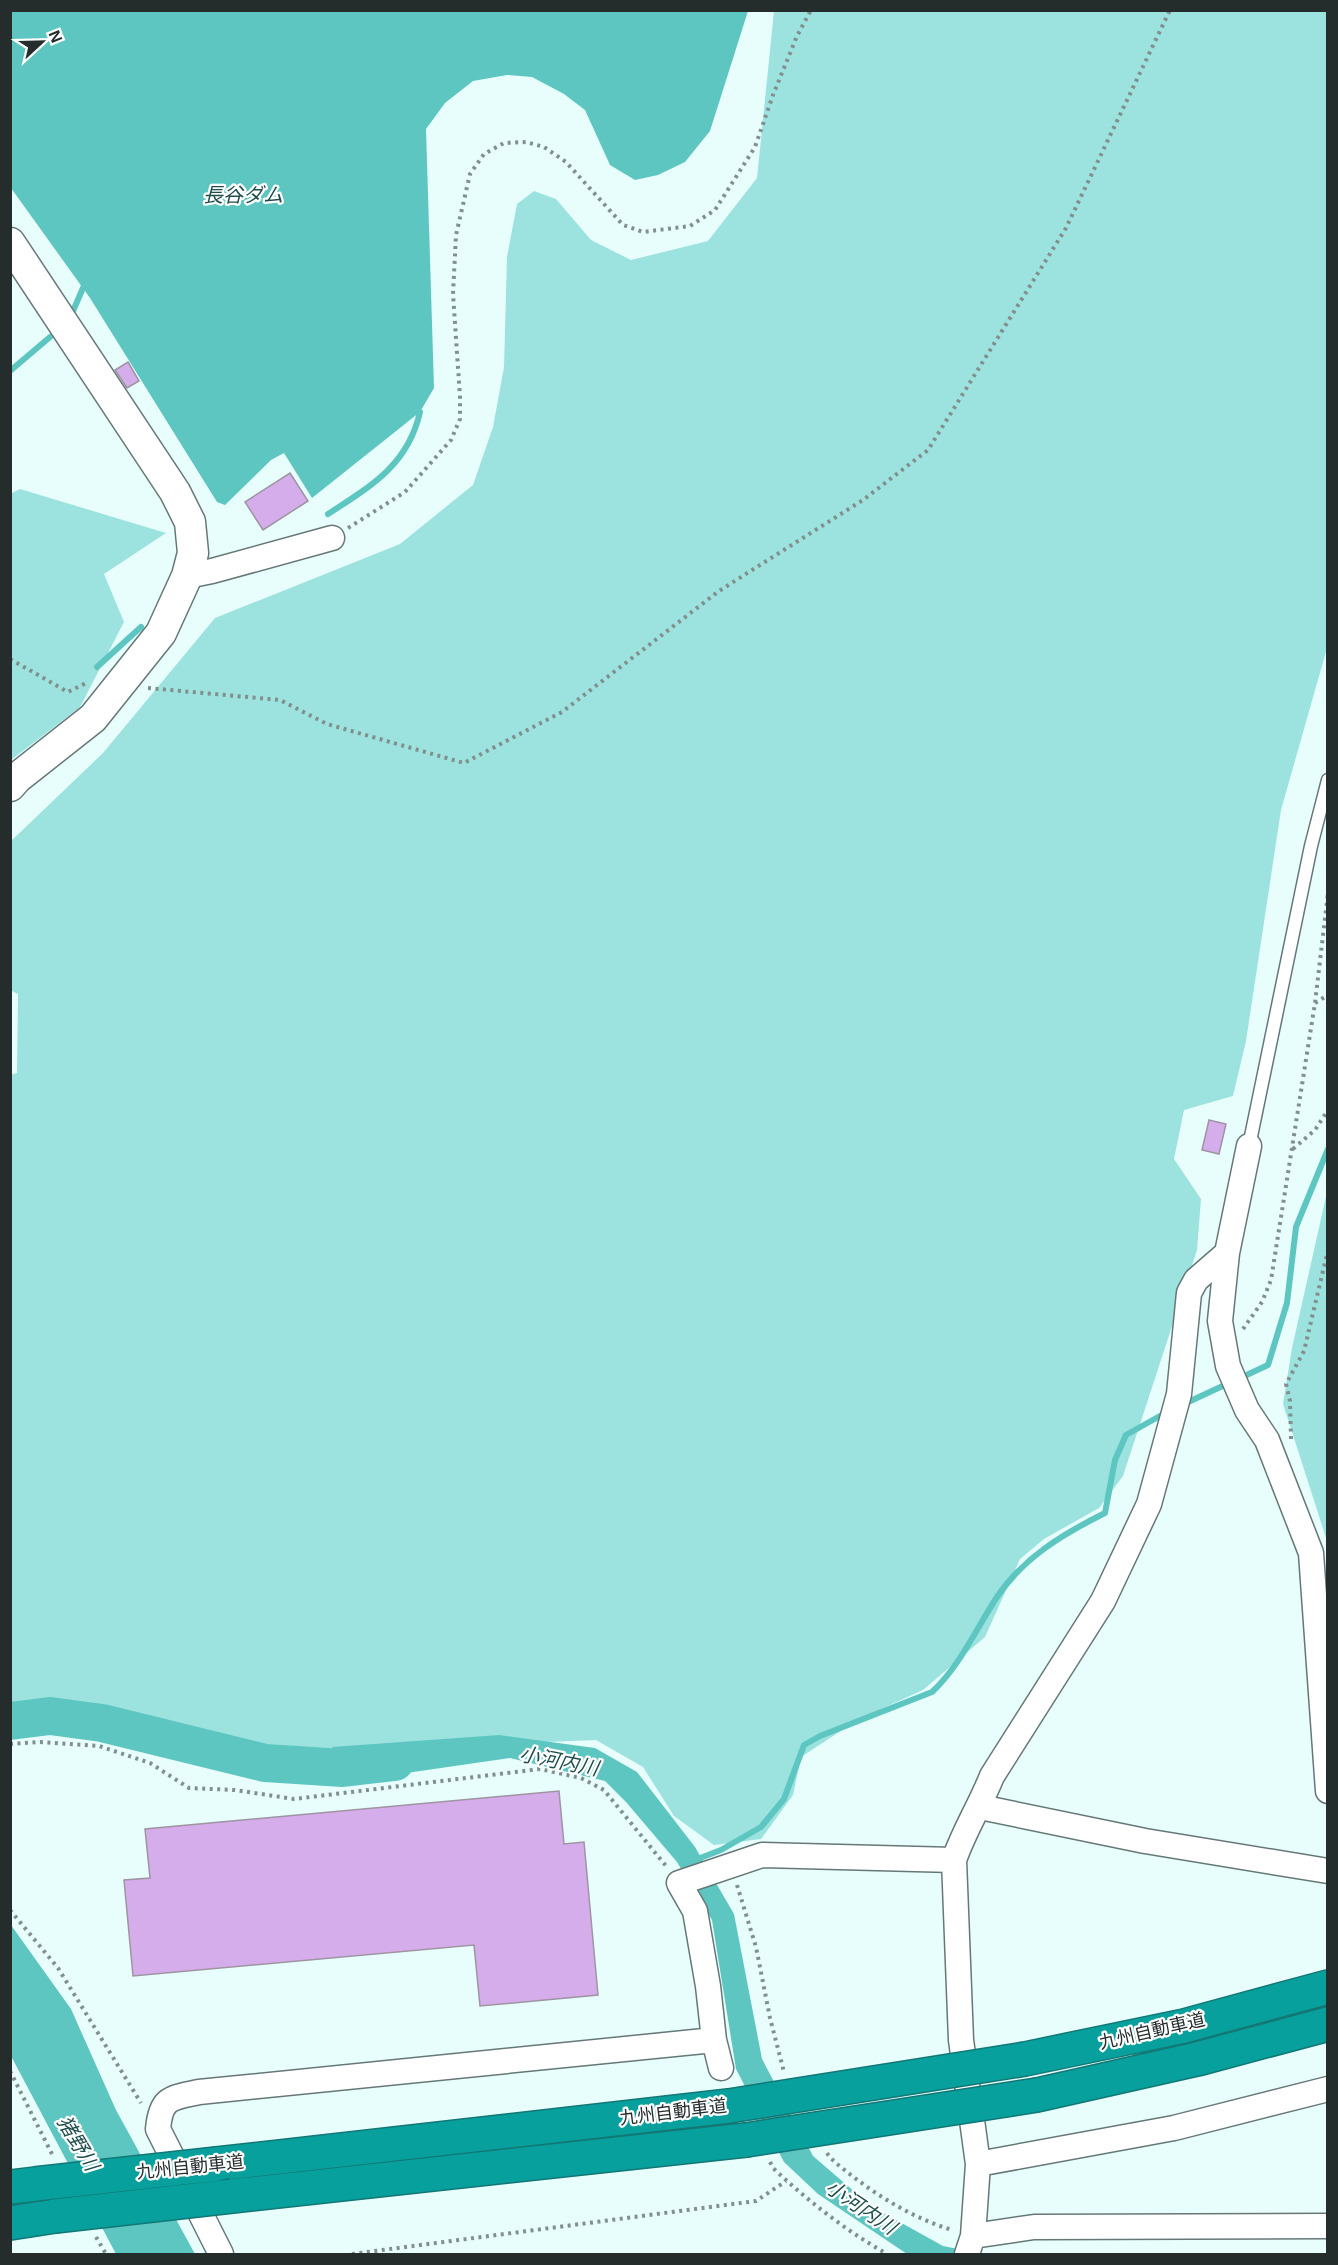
<svg xmlns="http://www.w3.org/2000/svg" width="1338" height="2265" viewBox="0 0 1338 2265" font-family="Helvetica,'Noto Sans JP',sans-serif">
	<style>
		.green { fill: #9ce2de }
		.water { fill: #5ec6c1 }
		.lines { fill: none; stroke-linecap: round; stroke-linejoin: round }
		.stream { stroke: #5ec6c1; stroke-width: 6 }
		.river { stroke: #5ec6c1; stroke-width: 38 }
		.building { fill: #d6adeb; stroke: #9e94a2; stroke-width: 1.5 }
		.service-casing { stroke: #657877; stroke-width: 15 }
		.minor-casing { stroke: #657877; stroke-width: 27 }
		.tertiary-casing { stroke: #657877; stroke-width: 33 }
		.motorway-casing { stroke: #127775; stroke-width: 36 }
		.path { stroke: #81908f; stroke-width: 4; stroke-dasharray: 3 4.5; stroke-linecap: butt }
		.service { stroke: #fff; stroke-width: 12 }
		.minor { stroke: #fff; stroke-width: 24 }
		.tertiary { stroke: #fff; stroke-width: 30 }
		.motorway { stroke: #08a09c; stroke-width: 33 }
		.motorway-bridge-casing { stroke: #127775; stroke-width: 36; stroke-linecap: butt }
		.motorway-bridge { stroke: #08a09c; stroke-width: 33 }
		.labels { text-anchor: middle; stroke-width: 4.5; stroke-linejoin: round; paint-order: stroke }
		.street-label { font-size: 18px; fill: #242c2c; stroke: #fff }
		.water-label { font-size: 20px; font-style: italic; fill: #1f4e4c; stroke: #fff }
	</style>
	<rect width="100%" height="100%" fill="#e8fefd"/>
	<!-- green -->
	<path class="green" d="M 774,11 L 1327,11 L 1327,648 L 1281,810 L 1246,1041 L 1233,1096 L 1184,1110 L 1174,1159 L 1201,1199 L 1197,1250 L 1123,1476 L 1099,1508 L 1044,1539 L 1020,1559 L 985,1637 L 923,1690 L 859,1719 L 801,1757 L 793,1795 L 761,1839 L 714,1845 L 674,1816 L 643,1767 L 596,1740 L 469,1745 L 339,1756 L 219,1738 L 150,1716 L 58,1701 L 11,1702 L 10,1075 L 17,1073 L 18,994 L 10,990 L 10,842 L 103,753 L 215,618 L 400,544 L 473,485 L 493,427 L 504,367 L 507,257 L 517,204 L 534,191 L 556,199 L 591,240 L 631,260 L 708,241 L 757,178 Z
		M 20,489 L 166,533 L 104,574 L 124,622 L 80,707 L 11,760 L 10,494 Z
		M 1327,1192 L 1328,1541 L 1327,1541 L 1283,1404 L 1292,1348 Z"/>
	<!-- water -->
	<path class="water" d="M 10,11 L 11,10 L 748,11 L 710,131 L 685,162 L 658,175 L 635,180 L 610,165 L 585,110 L 564,94 L 532,77 L 507,75 L 473,81 L 445,103 L 426,129 L 434,388 L 420,412 L 312,498 L 284,453 L 271,460 L 225,505 L 217,502 L 90,298 L 11,188 Z
		M 499,1735 L 595,1748 L 637,1772 L 695,1847 L 734,1914 L 762,2059 L 813,2156 L 871,2206 L 943,2246 L 983,2254 L 907,2254 L 818,2194 L 784,2162 L 736,2069 L 712,1920 L 677,1862 L 626,1802 L 605,1781 L 510,1758 L 351,1781 L 332,1747 Z
		M 11,1925 L 71,2009 L 116,2110 L 195,2254 L 116,2254 L 11,2056 Z"/>
	<g class="lines">
		<!-- stream -->
		<path class="stream" d="M 70,318 L 86,281
			M 10,371 L 50,337
			M 328,514 C 371,486 408,465 420,412
			M 97,667 L 141,627
			M 1238,1379 L 1268,1365 L 1287,1303 L 1296,1227 L 1328,1149
			M 1184,1404 L 1229,1383
			M 695,1860 L 721,1850 L 761,1827 L 784,1799 L 804,1745 L 820,1736 L 932,1692 C 960,1666 976,1629 997,1597 C 1024,1557 1063,1534 1105,1513 L 1115,1460 L 1126,1435 L 1167,1412"/>
		<!-- river -->
		<path class="river" d="M 10,1721 L 50,1716 L 102,1723 L 265,1763 L 343,1768 L 395,1762"/>
	</g>
	<!-- building -->
	<path class="building" d="M 128,362 L 139,381 L 127,388 L 115,370 Z
		M 290,473 L 308,501 L 263,530 L 245,502 Z
		M 1209,1120 L 1226,1124 L 1219,1154 L 1202,1150 Z
		M 559,1791 L 564,1844 L 584,1842 L 598,1995 L 480,2006 L 474,1945 L 133,1976 L 124,1880 L 150,1878 L 145,1829 Z"/>
	<g class="lines">
		<!-- service casing -->
		<g class="service-casing">
			<path id="service" d="M 1249,1146 L 1311,846 L 1328,780"/>
		</g>
		<!-- minor casing -->
		<g class="minor-casing">
			<path id="minor" d="M 187,576 L 212,571 L 332,538
				M 1249,1146 L 1227,1253 L 1220,1321 L 1228,1366 L 1247,1410 L 1267,1440 L 1311,1553 L 1328,1791
				M 980,1807 L 1145,1841 L 1328,1871
				M 721,2068 L 714,2040 L 708,1986 L 695,1911 L 679,1883 L 762,1855 L 954,1860
				M 978,2164 L 1174,2128 L 1328,2089
				M 973,2236 L 1034,2227 L 1328,2226
				M 221,2254 L 158,2129 C 161,2097 171,2098 199,2092 L 714,2040
				M 967,2254 L 973,2236 L 978,2164 L 961,2040 L 954,1860 C 964,1831 980,1806 992,1776 L 1103,1601 L 1149,1504 L 1179,1394 L 1189,1293 L 1196,1280 L 1227,1253"/>
		</g>
		<!-- tertiary casing -->
		<g class="tertiary-casing">
			<path id="tertiary" d="M 10,243 L 175,492 L 190,522 L 193,553 L 187,576 L 161,633 L 93,718 L 17,778 L 10,786"/>
		</g>
		<!-- motorway casing -->
		<g class="motorway-casing">
			<path id="motorway" d="M 1025,2059 L 1184,2026 L 1328,1987
				M 1037,2095 L 1197,2059 L 1328,2024
				M 217,2164 L 729,2106
				M 10,2187 L 35,2184
				M 232,2196 L 746,2140
				M 10,2223 L 55,2216"/>
		</g>
		<!-- path -->
		<path class="path" d="M 348,528 L 405,492 L 451,440 L 460,419 L 460,397 L 453,294 L 456,235 L 470,174 L 484,154 L 504,143 L 526,142 L 544,147 L 566,162 L 623,225 L 643,232 L 690,226 L 715,210 L 755,147 L 773,95 L 797,36 L 811,10
			M 10,659 L 68,692 L 88,682
			M 148,688 L 280,700 L 327,724 L 464,763 L 562,712 L 719,591 L 863,500 L 928,450 L 1066,228 L 1170,10
			M 1315,1003 L 1328,995
			M 1293,1149 L 1315,1130 L 1328,1110
			M 1243,1329 L 1262,1302 L 1271,1280 L 1315,1003 L 1328,893
			M 1291,1439 L 1290,1401 L 1286,1384 L 1304,1351 L 1328,1250
			M 10,1744 L 40,1742 L 99,1746 L 150,1763 L 189,1788 L 235,1790 L 294,1799 L 540,1769 L 581,1778 L 604,1790 L 666,1866
			M 737,1885 L 756,1947 L 770,2018 L 784,2072
			M 10,1910 L 58,1968 L 141,2103
			M 10,2071 L 53,2156
			M 827,2153 C 832,2161 840,2166 847,2172 C 879,2197 913,2218 952,2230
			M 770,2162 L 773,2168 C 808,2201 845,2230 887,2254
			M 96,2237 L 106,2254
			M 352,2254 L 756,2201 L 786,2181"/>
		<!-- service -->
		<use href="#service" class="service"/>
		<!-- minor -->
		<use href="#minor" class="minor"/>
		<!-- tertiary -->
		<use href="#tertiary" class="tertiary"/>
		<!-- motorway -->
		<use href="#motorway" class="motorway"/>
		<!-- motorway-bridge casing -->
		<g class="motorway-bridge-casing">
			<path id="motorway-bridge" d="M 729,2106 L 1025,2059
				M 746,2140 L 1037,2095
				M 35,2184 L 217,2164
				M 55,2216 L 232,2196"/>
		</g>
		<!-- motorway-bridge -->
		<use href="#motorway-bridge" class="motorway-bridge"/>
	</g>
	<g class="labels">
		<!-- street labels -->
		<g class="street-label">
			<text transform="translate(1152 2031) rotate(-13)" y="6">九州自動車道</text>
			<text transform="translate(673 2112) rotate(-7)" y="6">九州自動車道</text>
			<text transform="translate(190 2167) rotate(-6)" y="6">九州自動車道</text>
		</g>
		<!-- water labels -->
		<g class="water-label">
			<text x="243" y="202">長谷ダム</text>
			<text transform="translate(559 1761) rotate(11)" y="7">小河内川</text>
			<text transform="translate(78 2143) rotate(59)" y="7">猪野川</text>
			<text transform="translate(861 2207) rotate(34)" y="7">小河内川</text>
		</g>
	</g>
	<!-- border -->
	<rect width="1338" height="2265" fill="none" stroke="#242c2c" stroke-width="24"/>
	<!-- north arrow -->
	<g transform="translate(42 42) rotate(68)" stroke="#ffffff" stroke-width="4.5" paint-order="stroke">
	<path d="M0-4.5L10 22L0 15L-10 22Z" fill="#242c2c"/>
	<text y="-9" font-size="16" font-weight="bold" text-anchor="middle" fill="#242c2c">N</text>
	</g>
</svg>
